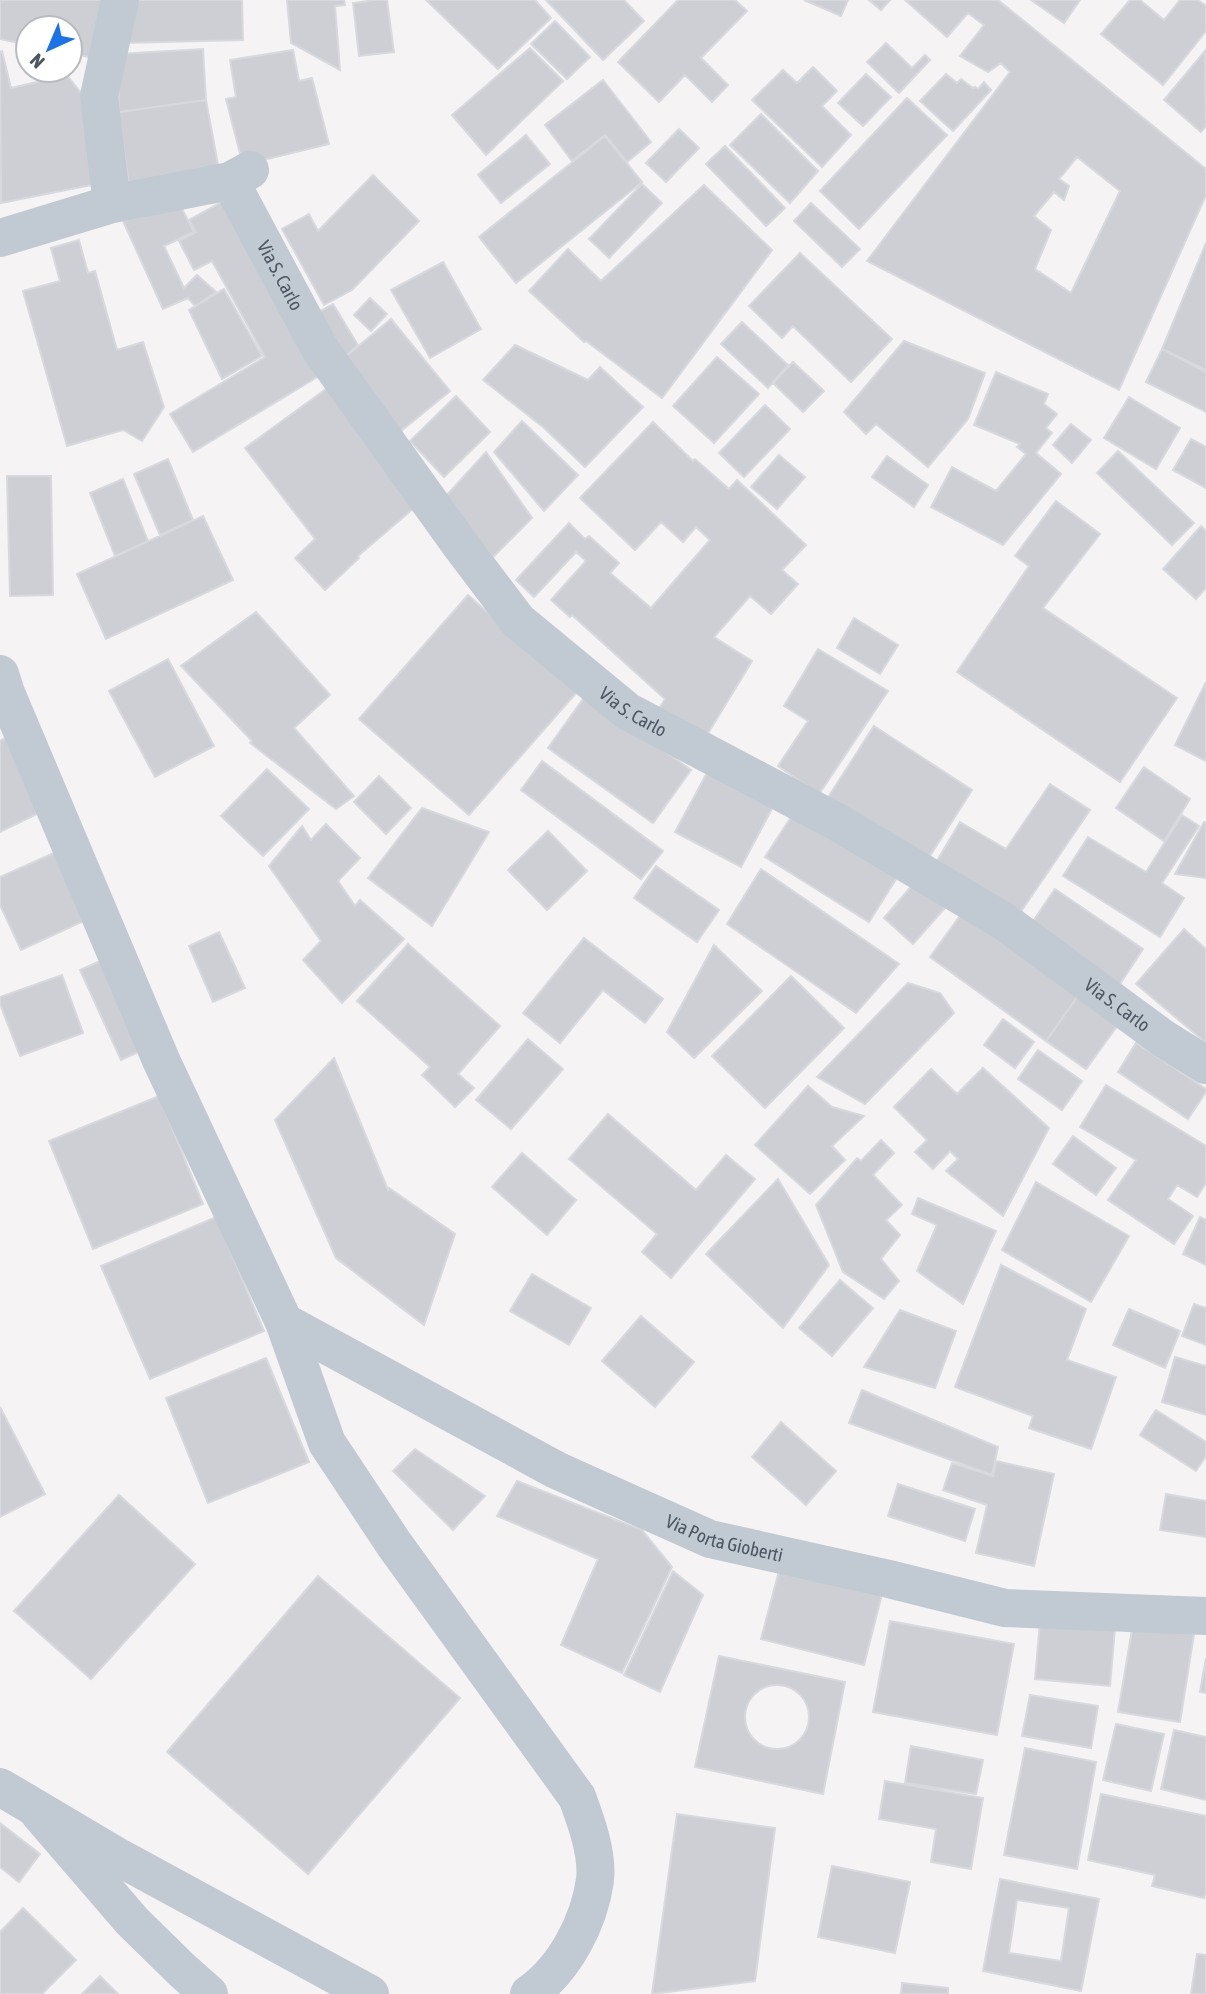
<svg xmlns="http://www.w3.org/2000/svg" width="1206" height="1994" viewBox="0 0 1206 1994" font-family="'Asap Condensed',sans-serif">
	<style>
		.building { fill: #cdcfd5; stroke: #d7d9de; stroke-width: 2; fill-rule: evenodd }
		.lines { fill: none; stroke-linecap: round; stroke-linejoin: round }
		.minor { stroke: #c1cad2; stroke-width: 38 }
		.tertiary { stroke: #c1cad2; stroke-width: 38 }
		.labels { text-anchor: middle; stroke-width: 5; stroke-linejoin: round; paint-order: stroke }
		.street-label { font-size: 19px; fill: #4a5661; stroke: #fff }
	</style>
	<rect width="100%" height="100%" fill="#f5f3f3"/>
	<!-- building -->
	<path class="building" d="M 0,0 L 110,0 L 98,59 L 70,53 L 70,28 L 28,28 L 28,45 L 0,39 Z
		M 138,0 L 242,0 L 243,40 L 123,43 Z
		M 287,0 L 344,0 L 345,5 L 335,6 L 340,70 L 291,43 Z
		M 375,0 L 387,0 L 394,52 L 359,56 L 353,3 Z
		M 426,0 L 535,0 L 551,18 L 498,69 Z
		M 546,0 L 624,0 L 644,21 L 603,60 Z
		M 678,0 L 735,0 L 747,11 L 701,58 L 728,85 L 712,102 L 685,75 L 659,102 L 618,62 Z
		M 804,0 L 848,0 L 841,16 Z
		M 869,0 L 890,0 L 881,10 Z
		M 905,0 L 998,0 L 1206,169 L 1206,195 L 1119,390 L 867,261 L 1010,72 L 1001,63 L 988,72 L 960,56 L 984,25 L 968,13 L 947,37 ZM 1077,157 L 1120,191 L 1071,293 L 1035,269 L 1051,230 L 1034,216 L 1054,192 L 1064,200 L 1069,186 L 1059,179 Z
		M 1031,0 L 1080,0 L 1064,23 Z
		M 1130,0 L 1140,0 L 1164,20 L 1180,0 L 1198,0 L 1206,6 L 1206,31 L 1163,85 L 1101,34 Z
		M 555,21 L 590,57 L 567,79 L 531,44 Z
		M 886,43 L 912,68 L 925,55 L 930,60 L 899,93 L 867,62 Z
		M 530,48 L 563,81 L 486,155 L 452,115 Z
		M 203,49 L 206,100 L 119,112 L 118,54 Z
		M 293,50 L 299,81 L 312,78 L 329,144 L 243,165 L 226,99 L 236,97 L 230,60 Z
		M 2,51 L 11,88 L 67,75 L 84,97 L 92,185 L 1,203 L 0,52 Z
		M 1205,51 L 1206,126 L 1201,132 L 1164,100 Z
		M 813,67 L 837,91 L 822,106 L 851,135 L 822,167 L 752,100 L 783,70 L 797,83 Z
		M 866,74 L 891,97 L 863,126 L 838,103 Z
		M 946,74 L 957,83 L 961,79 L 973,88 L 975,87 L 978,89 L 984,82 L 991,90 L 953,131 L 920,101 Z
		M 603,80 L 651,142 L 627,162 L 605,135 L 572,161 L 545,125 Z
		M 907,98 L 947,135 L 859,229 L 820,191 Z
		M 206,100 L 220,176 L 129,187 L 119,112 Z
		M 761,114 L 818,171 L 790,203 L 730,145 Z
		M 679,129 L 699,148 L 666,182 L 646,163 Z
		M 526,135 L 550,164 L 501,203 L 478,175 Z
		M 605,136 L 642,182 L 516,283 L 479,237 Z
		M 725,146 L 785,208 L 766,226 L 706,164 Z
		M 373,175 L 419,221 L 352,290 L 324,305 L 282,229 L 309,214 L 318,231 Z
		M 642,184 L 662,203 L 609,258 L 589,239 Z
		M 704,185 L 772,250 L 662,398 L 586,341 L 584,342 L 529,291 L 568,249 L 601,281 Z
		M 227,199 L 324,373 L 193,452 L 170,414 L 265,357 L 212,261 L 194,270 L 179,241 L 196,232 L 189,220 Z
		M 811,203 L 860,249 L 842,267 L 794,221 Z
		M 181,207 L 194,232 L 164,246 L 184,288 L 197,275 L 216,292 L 195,306 L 188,298 L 163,309 L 123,221 Z
		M 79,240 L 88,273 L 95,271 L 117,350 L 143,342 L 164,407 L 142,441 L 123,430 L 67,446 L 23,291 L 60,281 L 51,248 Z
		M 1206,243 L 1206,370 L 1162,349 Z
		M 800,253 L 892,339 L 851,382 L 793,326 L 782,338 L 749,306 Z
		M 443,262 L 481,329 L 430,358 L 391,290 Z
		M 224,289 L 262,356 L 222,379 L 189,310 Z
		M 370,298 L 387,314 L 371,331 L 354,315 Z
		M 333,304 L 358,345 L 337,364 L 310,317 Z
		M 391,319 L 450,391 L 396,435 L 337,364 Z
		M 742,322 L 788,365 L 768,388 L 721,344 Z
		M 904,341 L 985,373 L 968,419 L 928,467 L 876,424 L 866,434 L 844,412 Z
		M 515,345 L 588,380 L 600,367 L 643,407 L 585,467 L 543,427 L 483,380 Z
		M 1162,349 L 1206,372 L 1206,412 L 1146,382 Z
		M 717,357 L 759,394 L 714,443 L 673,406 Z
		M 793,362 L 824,391 L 803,412 L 773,383 Z
		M 996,372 L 1048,394 L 1044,404 L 1057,414 L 1046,428 L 1052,433 L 1036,453 L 1061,474 L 1003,545 L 931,507 L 952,467 L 996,491 L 1026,454 L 1017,447 L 1020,444 L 974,425 Z
		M 333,384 L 421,502 L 358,556 L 359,558 L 325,590 L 295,558 L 315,539 L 245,448 Z
		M 456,396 L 490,432 L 444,477 L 410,441 Z
		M 1129,397 L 1180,428 L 1156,469 L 1104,438 Z
		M 765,405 L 790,429 L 744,477 L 719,453 Z
		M 522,421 L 578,475 L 544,511 L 494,452 Z
		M 653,422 L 693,461 L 695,459 L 729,489 L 737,480 L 806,545 L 782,570 L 798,584 L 771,614 L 750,596 L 714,637 L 752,661 L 704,740 L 657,712 L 665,699 L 572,615 L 570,617 L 551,600 L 586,561 L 576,552 L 534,597 L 516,580 L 569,523 L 585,539 L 589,536 L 619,563 L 610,573 L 651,608 L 710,540 L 696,527 L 683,542 L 661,522 L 635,550 L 580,498 Z
		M 1071,424 L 1091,440 L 1072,463 L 1053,445 Z
		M 1191,439 L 1206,447 L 1206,488 L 1173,470 Z
		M 1118,451 L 1194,523 L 1172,545 L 1097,473 Z
		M 486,452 L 532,518 L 493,557 L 444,498 Z
		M 779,455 L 805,477 L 777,509 L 751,487 Z
		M 887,456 L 928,485 L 914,507 L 872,477 Z
		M 168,459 L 193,520 L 160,535 L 134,474 Z
		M 7,476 L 51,476 L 53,595 L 10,596 Z
		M 123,479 L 148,541 L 115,556 L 90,493 Z
		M 1056,501 L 1100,534 L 1043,608 L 1177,698 L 1120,782 L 957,672 L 1029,566 L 1015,556 Z
		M 203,516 L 233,580 L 106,639 L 77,574 Z
		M 1201,526 L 1206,531 L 1206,588 L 1196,599 L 1163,569 Z
		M 468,595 L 577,692 L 469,815 L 359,719 Z
		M 256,612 L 330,695 L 294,728 L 354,796 L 336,809 L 250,743 L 252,741 L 181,666 Z
		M 854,618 L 898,645 L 880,674 L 837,648 Z
		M 818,649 L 888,691 L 819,794 L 778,766 L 808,721 L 784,706 Z
		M 168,659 L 214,746 L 155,777 L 109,691 Z
		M 1206,682 L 1206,761 L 1175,745 Z
		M 586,695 L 691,770 L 653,823 L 548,748 Z
		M 874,726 L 972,790 L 926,862 L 827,799 Z
		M 5,738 L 41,812 L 0,832 L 0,741 Z
		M 542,761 L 663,851 L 641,879 L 521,790 Z
		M 1144,767 L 1190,799 L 1164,841 L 1116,808 Z
		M 267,769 L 309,809 L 263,856 L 221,816 Z
		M 709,769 L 774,805 L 741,867 L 675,832 Z
		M 379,776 L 411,808 L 386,834 L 354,802 Z
		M 1050,784 L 1090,810 L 1018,916 L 934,866 L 960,822 L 1006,849 Z
		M 422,808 L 489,832 L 432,926 L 368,878 Z
		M 795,811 L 898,876 L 869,922 L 765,857 Z
		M 1182,815 L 1199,826 L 1162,883 L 1184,898 L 1160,937 L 1063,876 L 1088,837 L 1146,872 Z
		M 1204,822 L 1206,823 L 1206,878 L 1175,874 Z
		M 326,824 L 360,858 L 338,881 L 355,906 L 360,900 L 404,939 L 342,1003 L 303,960 L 321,941 L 269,866 L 302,826 L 311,840 Z
		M 548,831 L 587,871 L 547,910 L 508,870 Z
		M 58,851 L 90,918 L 21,950 L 0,905 L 0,877 Z
		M 656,866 L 719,910 L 697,942 L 634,898 Z
		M 761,869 L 899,964 L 856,1013 L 727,924 Z
		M 915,882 L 945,908 L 913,944 L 884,918 Z
		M 1055,889 L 1143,949 L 1120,984 L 1031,924 Z
		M 967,906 L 1083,989 L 1046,1041 L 930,957 Z
		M 1184,929 L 1206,949 L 1206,1043 L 1136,984 Z
		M 219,932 L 245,988 L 213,1002 L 189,946 Z
		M 584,938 L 663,999 L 645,1023 L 603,990 L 560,1043 L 523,1013 Z
		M 408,944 L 500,1026 L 458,1074 L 474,1088 L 455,1107 L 422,1075 L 430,1067 L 357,1001 Z
		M 714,945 L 762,991 L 694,1058 L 667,1032 Z
		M 111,956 L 152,1046 L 121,1060 L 80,970 Z
		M 62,975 L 83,1033 L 20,1056 L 0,1004 L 0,997 Z
		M 791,976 L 844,1028 L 765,1108 L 712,1056 Z
		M 908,983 L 940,993 L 954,1013 L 865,1104 L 817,1077 Z
		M 1078,996 L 1118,1025 L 1086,1069 L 1046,1041 Z
		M 1003,1019 L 1034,1042 L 1015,1068 L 984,1045 Z
		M 528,1039 L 563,1069 L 511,1129 L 476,1100 Z
		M 1136,1043 L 1206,1089 L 1206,1092 L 1188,1119 L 1118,1072 Z
		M 1038,1050 L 1082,1081 L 1062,1110 L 1018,1079 Z
		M 334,1058 L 388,1190 L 389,1188 L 455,1234 L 424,1325 L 336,1258 L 275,1120 Z
		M 983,1068 L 1049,1128 L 1003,1216 L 946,1171 L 958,1159 L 950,1151 L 933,1169 L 915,1152 L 927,1140 L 894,1107 L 931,1069 L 957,1094 Z
		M 1106,1085 L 1206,1146 L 1206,1183 L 1197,1197 L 1177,1185 L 1168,1199 L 1193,1216 L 1174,1244 L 1108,1200 L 1136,1160 L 1080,1127 Z
		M 808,1086 L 832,1107 L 864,1116 L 832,1146 L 845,1160 L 810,1194 L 755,1145 Z
		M 159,1096 L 203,1204 L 93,1249 L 49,1141 Z
		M 608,1114 L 696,1190 L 726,1155 L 755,1179 L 671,1278 L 642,1252 L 657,1234 L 569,1159 Z
		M 1073,1136 L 1116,1168 L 1096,1195 L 1053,1164 Z
		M 881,1140 L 894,1153 L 873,1175 L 902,1205 L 886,1220 L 900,1235 L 881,1259 L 899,1281 L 884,1299 L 843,1272 L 816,1205 L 857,1158 L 861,1161 Z
		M 522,1153 L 576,1200 L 547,1235 L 492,1187 Z
		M 778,1179 L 829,1265 L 783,1328 L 706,1254 Z
		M 1036,1182 L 1129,1236 L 1091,1302 L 1002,1250 Z
		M 918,1198 L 996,1231 L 963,1304 L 917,1271 L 937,1225 L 912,1214 Z
		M 216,1217 L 264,1331 L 150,1379 L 101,1266 Z
		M 1200,1217 L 1206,1220 L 1206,1265 L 1183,1254 Z
		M 1001,1265 L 1086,1309 L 1067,1360 L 1116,1377 L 1091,1449 L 1029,1428 L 1033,1416 L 955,1387 Z
		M 532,1274 L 591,1308 L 569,1345 L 510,1311 Z
		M 840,1280 L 873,1308 L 832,1356 L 799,1328 Z
		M 1194,1304 L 1206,1308 L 1206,1345 L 1182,1336 Z
		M 1129,1309 L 1180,1331 L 1165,1368 L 1113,1345 Z
		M 900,1310 L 956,1331 L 935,1388 L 864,1367 Z
		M 641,1316 L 694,1362 L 655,1407 L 602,1361 Z
		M 1175,1357 L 1206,1366 L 1206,1415 L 1162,1402 Z
		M 266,1358 L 309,1462 L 208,1503 L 166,1398 Z
		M 862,1390 L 998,1447 L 992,1475 L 849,1423 Z
		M 0,1407 L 45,1494 L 0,1517 Z
		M 1156,1410 L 1206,1442 L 1206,1456 L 1196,1471 L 1140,1435 Z
		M 781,1422 L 836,1471 L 806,1505 L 752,1457 Z
		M 415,1449 L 485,1496 L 453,1530 L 393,1471 Z
		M 996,1461 L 1054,1474 L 1034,1566 L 976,1553 L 987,1505 L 943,1490 L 952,1463 L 993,1476 Z
		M 517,1481 L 642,1530 L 672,1567 L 622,1673 L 561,1645 L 598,1559 L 497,1516 Z
		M 898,1484 L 975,1509 L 965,1541 L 888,1516 Z
		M 1166,1494 L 1206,1501 L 1206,1537 L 1160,1530 Z
		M 119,1495 L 195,1564 L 91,1679 L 14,1611 Z
		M 780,1567 L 882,1594 L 864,1665 L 761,1639 Z
		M 673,1571 L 703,1595 L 660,1692 L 624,1675 Z
		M 318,1576 L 460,1698 L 308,1874 L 167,1752 Z
		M 890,1621 L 1014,1644 L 997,1735 L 873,1712 Z
		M 1040,1622 L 1115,1628 L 1110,1686 L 1035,1679 Z
		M 1133,1624 L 1194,1634 L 1180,1722 L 1118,1712 Z
		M 719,1656 L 845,1682 L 823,1794 L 695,1767 Z
		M 1206,1658 L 1206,1693 L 1200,1692 Z
		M745 1717a32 32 0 1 1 64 0a32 32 0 1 1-64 0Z
		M 1030,1695 L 1098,1706 L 1091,1748 L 1022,1736 Z
		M 1116,1724 L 1164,1734 L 1151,1791 L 1103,1780 Z
		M 1174,1730 L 1206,1737 L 1206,1800 L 1161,1789 Z
		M 911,1746 L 983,1760 L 976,1794 L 905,1783 Z
		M 1025,1748 L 1096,1762 L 1077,1869 L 1004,1855 Z
		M 885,1781 L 983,1798 L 971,1869 L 931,1862 L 936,1829 L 879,1819 Z
		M 1101,1794 L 1206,1816 L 1206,1891 L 1204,1898 L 1152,1886 L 1155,1875 L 1088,1860 Z
		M 677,1814 L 775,1828 L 755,1981 L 652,1994 Z
		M 0,1823 L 40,1854 L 19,1882 L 0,1867 Z
		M 832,1866 L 910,1882 L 895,1953 L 818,1937 Z
		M 1000,1879 L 1099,1899 L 1081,1991 L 983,1971 Z
		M 1017,1900 L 1069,1908 L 1061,1961 L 1009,1953 Z
		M 23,1908 L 76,1960 L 42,1994 L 0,1994 L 0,1932 Z
		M 1197,1954 L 1206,1955 L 1206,1994 L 1191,1994 Z
		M 100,1976 L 118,1994 L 82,1994 Z
		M 902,1983 L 948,1988 L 948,1994 L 901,1994 Z"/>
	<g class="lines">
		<!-- minor -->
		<g class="minor">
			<path id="s1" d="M 230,181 L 320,349 L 459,543 L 518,621 L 627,711 L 837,822 L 1005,922 L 1164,1039 L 1206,1065"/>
			<path d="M 112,204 L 99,96 L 120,0"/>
			<path d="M 0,238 L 112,204 L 230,181 L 250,170"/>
			<path id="s2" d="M 284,1322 L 556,1470 L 710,1539 L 889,1579 L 1005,1608 L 1206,1616"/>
			<path d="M 39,1813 L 132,1921 L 182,1970 L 209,1994"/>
		</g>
		<!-- tertiary -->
		<path class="tertiary" d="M 0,674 L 6,693 L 161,1060 L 284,1322 L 327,1443 L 394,1544 L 577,1797 C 586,1821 598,1854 595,1880 C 589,1923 564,1970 529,1994
			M 0,1787 L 120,1858 L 370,1994"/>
	</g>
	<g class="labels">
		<!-- street labels -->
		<g class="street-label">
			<text dy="7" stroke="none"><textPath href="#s1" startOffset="107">Via S. Carlo</textPath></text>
			<text dy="7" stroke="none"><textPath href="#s1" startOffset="674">Via S. Carlo</textPath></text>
			<text dy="7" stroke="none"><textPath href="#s1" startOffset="1241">Via S. Carlo</textPath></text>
			<text dy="7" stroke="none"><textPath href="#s2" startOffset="492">Via Porta Gioberti</textPath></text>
		</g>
	</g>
	<!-- north arrow -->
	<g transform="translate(49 49) rotate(224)"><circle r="33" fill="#ffffff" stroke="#b7bbc0" stroke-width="2"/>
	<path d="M0-5L12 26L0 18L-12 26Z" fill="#1a73e8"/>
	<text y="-10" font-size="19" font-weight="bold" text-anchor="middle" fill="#4a5661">N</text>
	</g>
</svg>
